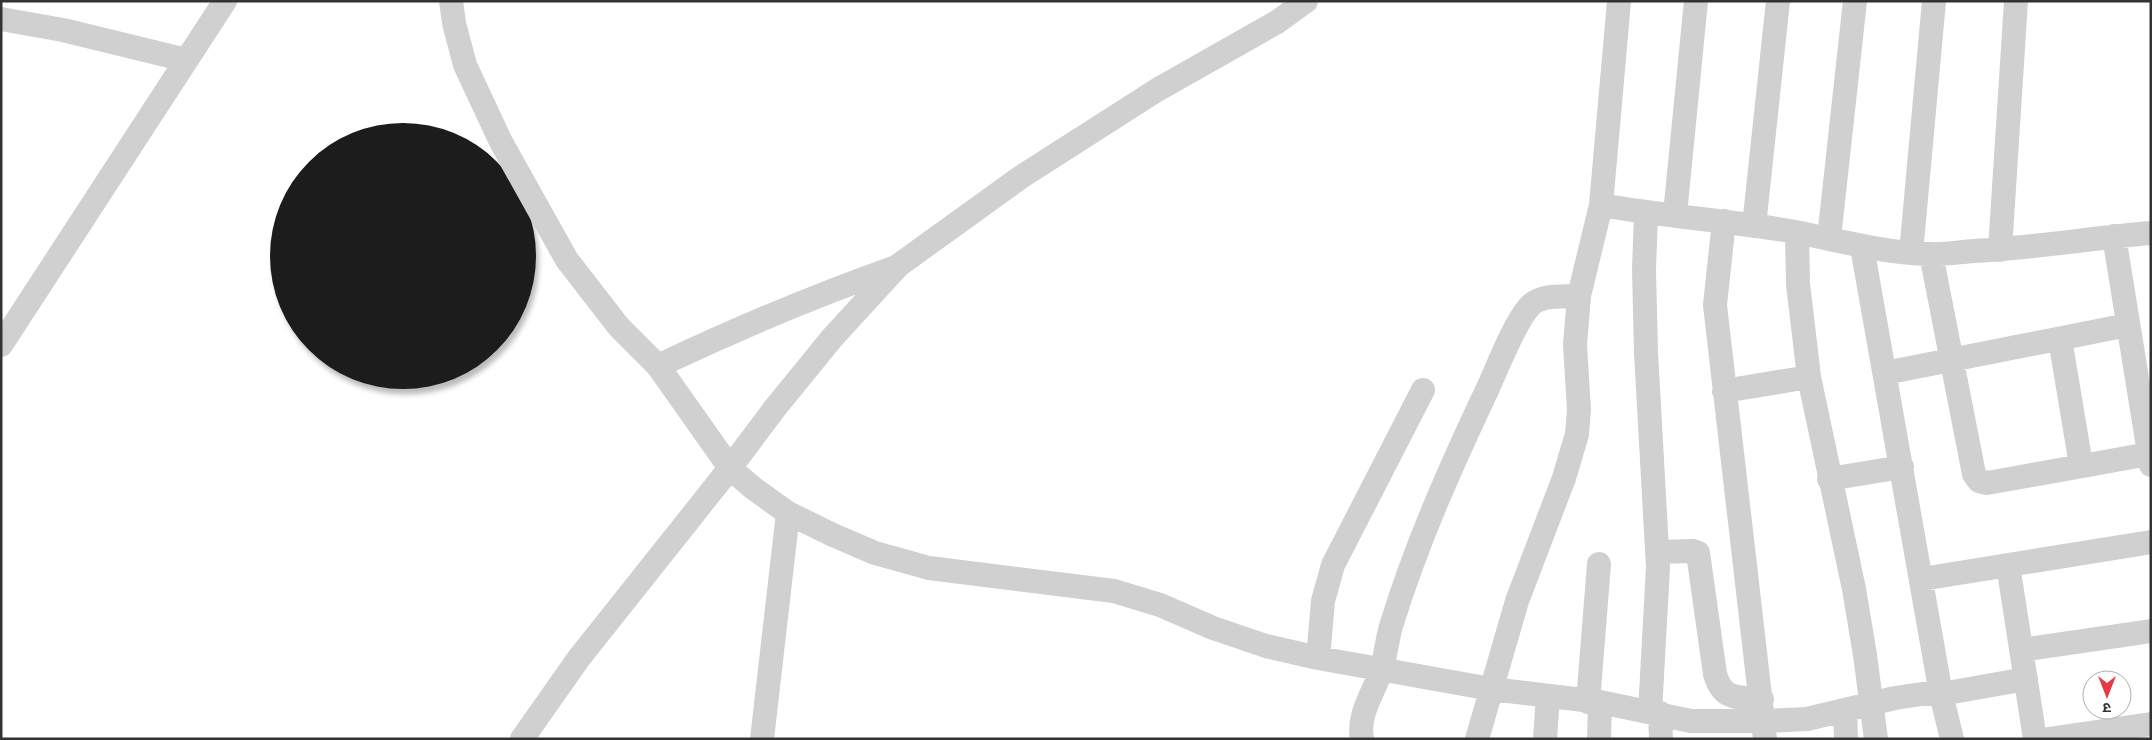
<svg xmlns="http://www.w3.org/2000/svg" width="2152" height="740" viewBox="0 0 2152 740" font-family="'Sofia Sans Condensed','Noto Sans Devanagari',sans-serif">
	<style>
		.building { fill: #1a1a1a; filter: url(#shadow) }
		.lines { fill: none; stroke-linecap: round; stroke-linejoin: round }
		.minor { stroke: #d0d0d0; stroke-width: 24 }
	</style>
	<defs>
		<filter id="shadow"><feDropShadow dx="3" dy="5.5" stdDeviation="2.5" flood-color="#0004"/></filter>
	</defs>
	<rect width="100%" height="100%" fill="#fff"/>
	<!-- building -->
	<path class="building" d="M270 256a133 133 0 1 1 266 0a133 133 0 1 1-266 0Z"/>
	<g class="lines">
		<!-- minor -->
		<path class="minor" d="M 451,1 L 454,23 L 465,65 L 501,142 L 567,260 L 619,327 L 658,366 L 730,468 L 753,488 L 788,513 L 833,535 L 875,553 L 929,568 L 1114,591 L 1160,605 L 1213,628 L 1266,646 L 1318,658 L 1491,689 L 1600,702 L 1691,721 L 1765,721 L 1807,719 L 1895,698 L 1922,694 L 1941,694 L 2026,679
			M 1,19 L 63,30 L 186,60
			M 1601,205 C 1662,216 1723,220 1784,230 C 1832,238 1880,253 1929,254 C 1944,255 1959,252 1974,251 C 2033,248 2092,238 2151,233
			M 1646,213 L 1644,270 L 1646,353 L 1658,567 L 1650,712
			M 1675,214 L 1696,1
			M 1724,221 L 1715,305 L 1765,739
			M 1754,226 L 1778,1
			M 1797,233 L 1798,284 L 1809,377 L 1854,589 L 1865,655 L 1876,739
			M 2114,236 L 2151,465
			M 1829,238 L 1855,1
			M 1862,247 L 1941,694 L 1952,739
			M 2000,250 L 2016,1
			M 1911,253 L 1934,1
			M 1931,254 L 1974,474 L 1979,481 L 1987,483 L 2149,454
			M 2060,339 L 2081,465
			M 1,345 L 225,1
			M 658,366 C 736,329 814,296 896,267
			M 1885,373 L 2128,325
			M 1724,391 L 1809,377
			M 1829,479 L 1902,467
			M 1657,552 L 1693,551 L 1698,553 L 1715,674 C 1723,701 1737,697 1762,699
			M 2008,565 L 2035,739
			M 1922,579 L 2151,542
			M 2021,650 L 2151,631
			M 1318,658 L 1323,601 L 1333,565 L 1423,390
			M 1588,702 L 1599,564
			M 1845,712 L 1846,739
			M 1660,713 L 1661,739
			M 522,739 L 579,658 L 730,468 L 775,408 L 832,338 L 899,265 L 1021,177 L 1157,90 L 1277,22 L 1306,1
			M 762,739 L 788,513
			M 1362,739 C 1357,715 1374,692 1381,671 C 1386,655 1387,638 1392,623 C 1417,542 1452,464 1488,388 C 1498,366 1514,324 1529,307 C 1540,294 1562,297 1579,296
			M 1477,739 L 1517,601 L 1564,478 L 1577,434 L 1579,410 L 1575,345 L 1579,296 L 1601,205 L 1619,1
			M 1545,739 L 1548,696
			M 1599,739 L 1600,702
			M 2048,739 L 2151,724"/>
	</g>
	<!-- border -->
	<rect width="2152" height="740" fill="none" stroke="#333333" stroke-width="5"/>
	<!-- north arrow -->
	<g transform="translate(2107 695) rotate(180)"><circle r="24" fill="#ffffff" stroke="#adadad"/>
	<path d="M0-4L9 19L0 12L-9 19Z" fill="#e63946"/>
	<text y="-8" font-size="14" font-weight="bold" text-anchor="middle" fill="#333333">उ</text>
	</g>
</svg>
